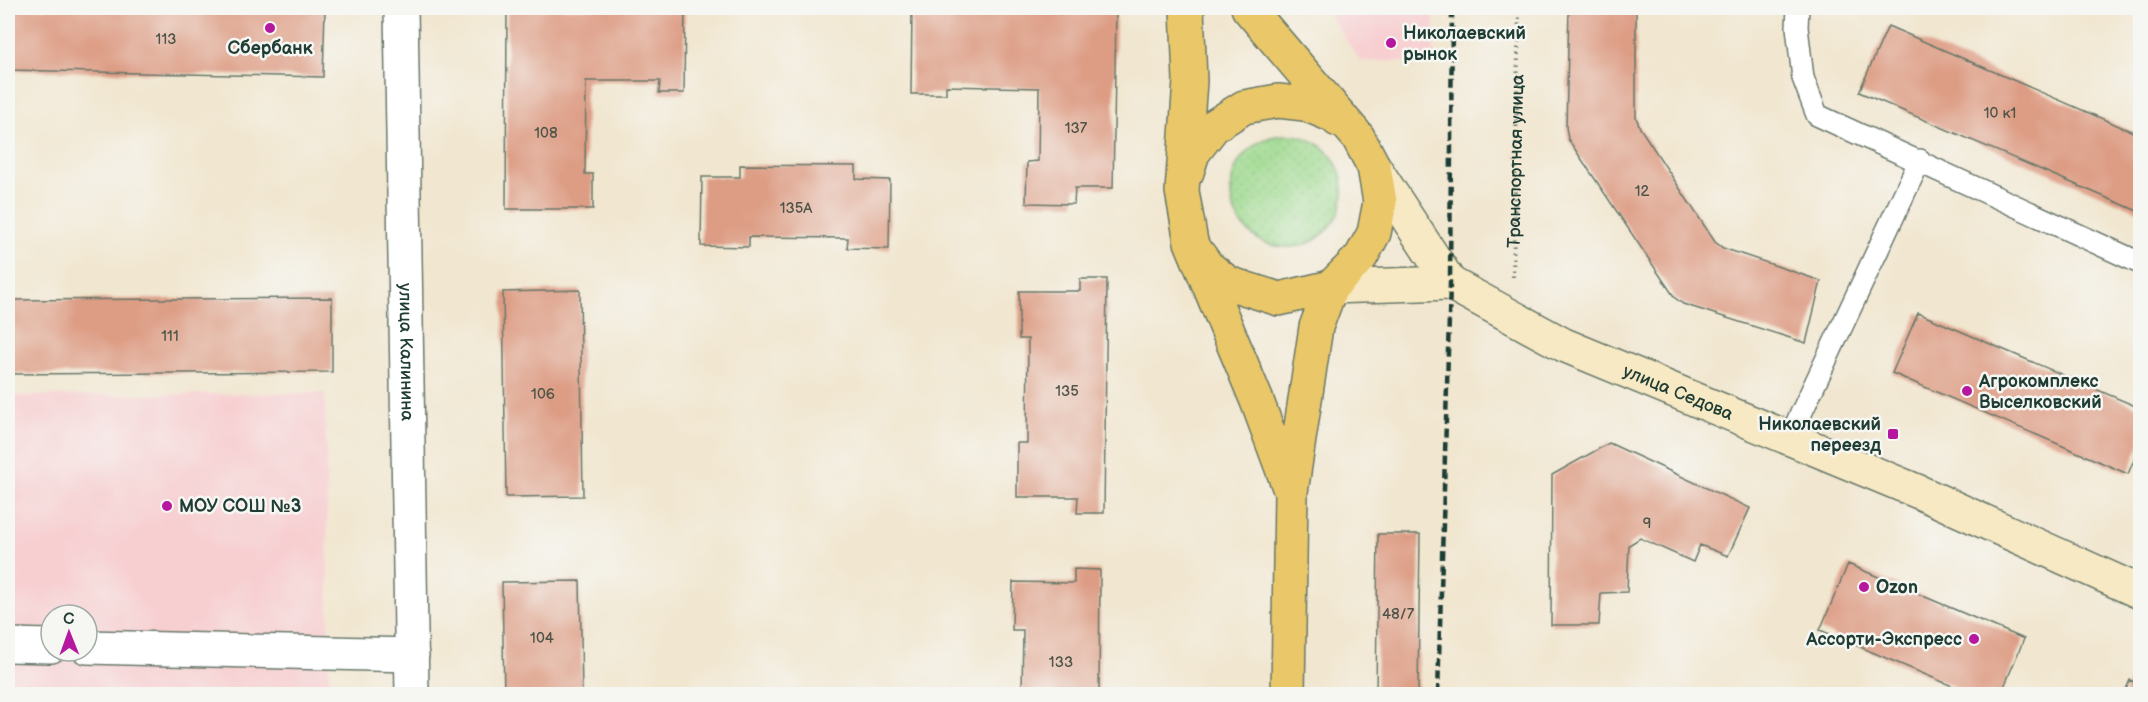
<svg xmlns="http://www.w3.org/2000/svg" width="2148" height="702" viewBox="0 0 2148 702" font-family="'Balsamiq Sans',sans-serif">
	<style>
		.built { fill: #f7cfd1; fill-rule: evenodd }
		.green { fill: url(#green-dots); stroke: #5e8b60; stroke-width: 1.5 }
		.building { fill: #dd9c84 }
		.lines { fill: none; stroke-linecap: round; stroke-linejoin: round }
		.service-casing { stroke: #68786a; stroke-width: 24 }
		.minor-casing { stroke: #68786a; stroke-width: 36 }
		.secondary-casing { stroke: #68786a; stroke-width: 36 }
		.primary-casing { stroke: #68786a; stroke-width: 36 }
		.path { stroke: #68786a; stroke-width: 4; stroke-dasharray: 1.5 4.5; stroke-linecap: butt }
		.service { stroke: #fff; stroke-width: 21 }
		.minor { stroke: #fff; stroke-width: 33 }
		.secondary { stroke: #f7e9c3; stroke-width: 33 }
		.primary { stroke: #eac769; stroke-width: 33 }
		.rail { stroke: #1f3d34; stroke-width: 4.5; stroke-dasharray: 9 4.5; stroke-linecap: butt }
		.poi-dot { fill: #b5179e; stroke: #f6f6f2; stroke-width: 2 }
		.labels { text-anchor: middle; stroke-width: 5; stroke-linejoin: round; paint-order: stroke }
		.number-label { font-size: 15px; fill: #4e5548 }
		.poi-label { font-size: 18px; font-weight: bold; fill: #1f3d34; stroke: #f6f6f2; text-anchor: start }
		.street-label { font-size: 18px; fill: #1f3d34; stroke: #f6f6f2 }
	</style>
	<defs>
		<pattern id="green-dots" width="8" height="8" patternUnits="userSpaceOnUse" patternTransform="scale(1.5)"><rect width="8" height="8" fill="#9dd98d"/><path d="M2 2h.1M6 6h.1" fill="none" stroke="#87bb7a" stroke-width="1.8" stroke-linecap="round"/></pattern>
	</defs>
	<rect width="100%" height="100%" fill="#f6f6f2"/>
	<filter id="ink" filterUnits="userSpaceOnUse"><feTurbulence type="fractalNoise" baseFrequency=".0167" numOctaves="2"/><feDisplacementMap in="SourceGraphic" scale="12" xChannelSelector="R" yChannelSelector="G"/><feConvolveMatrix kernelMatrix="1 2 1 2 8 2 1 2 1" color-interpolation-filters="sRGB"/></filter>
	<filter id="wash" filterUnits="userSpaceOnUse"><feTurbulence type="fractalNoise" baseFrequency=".008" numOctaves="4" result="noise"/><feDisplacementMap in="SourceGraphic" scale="24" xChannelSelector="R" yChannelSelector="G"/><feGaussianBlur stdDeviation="1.35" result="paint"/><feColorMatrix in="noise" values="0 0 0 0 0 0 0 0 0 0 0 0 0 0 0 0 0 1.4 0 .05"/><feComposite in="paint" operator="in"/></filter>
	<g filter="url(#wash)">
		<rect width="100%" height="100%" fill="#f1e6cf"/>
		<!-- built -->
		<path class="built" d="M 1325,8 L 1434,8 L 1434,62 L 1360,61 Z
			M 325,393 L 330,694 L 8,694 L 8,396 ZM 51,615 L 87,615 L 87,651 L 51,651 Z"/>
		<!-- green -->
		<path class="green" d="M1231 191a56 56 0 1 1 112 0a56 56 0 1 1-112 0Z"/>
		<g id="blocks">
			<!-- building -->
			<path class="building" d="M 8,8 L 325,8 L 323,77 L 8,70 Z
				M 507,8 L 685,8 L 684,93 L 659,93 L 660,81 L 586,81 L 585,174 L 593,174 L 593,209 L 506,209 Z
				M 912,8 L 1116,11 L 1113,188 L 1075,188 L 1074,204 L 1026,203 L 1027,162 L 1038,161 L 1039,88 L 946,86 L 946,94 L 911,94 Z
				M 1569,8 L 1636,8 L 1636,117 L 1640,128 L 1715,242 L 1723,248 L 1821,281 L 1806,343 L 1683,304 L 1675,298 L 1568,139 L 1566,127 Z
				M 1888,26 L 2140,135 L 2140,212 L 1859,92 Z
				M 740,165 L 856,166 L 856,179 L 890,180 L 889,249 L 847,248 L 848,238 L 749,237 L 749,247 L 701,246 L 702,177 L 740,177 Z
				M 1080,279 L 1107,279 L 1104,513 L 1077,513 L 1078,497 L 1017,497 L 1017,443 L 1027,443 L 1028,339 L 1019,339 L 1019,291 L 1080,291 Z
				M 580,290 L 583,496 L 506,497 L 503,292 Z
				M 332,298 L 332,372 L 8,374 L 8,300 Z
				M 1918,313 L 2140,408 L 2140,445 L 2128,474 L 1892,373 Z
				M 1609,443 L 1750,508 L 1728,556 L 1700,545 L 1693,562 L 1640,538 L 1629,545 L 1627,592 L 1601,593 L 1599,625 L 1551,625 L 1552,475 Z
				M 1378,534 L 1420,534 L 1418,694 L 1376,694 Z
				M 1848,564 L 2024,639 L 2001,694 L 1971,694 L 1820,630 Z
				M 1074,569 L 1100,570 L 1099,694 L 1022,694 L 1023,630 L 1012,630 L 1013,582 L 1074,583 Z
				M 580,581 L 582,694 L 504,694 L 502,582 Z
				M 2130,680 L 2140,685 L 2140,694 L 2124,694 Z"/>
		</g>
	</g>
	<g filter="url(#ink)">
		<use href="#blocks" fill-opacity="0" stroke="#68786a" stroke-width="1.5"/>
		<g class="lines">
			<!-- service casing -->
			<g class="service-casing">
				<path id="service" d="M 1798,8 L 1797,27 L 1803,78 L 1817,115 L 2140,263
					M 1789,439 L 1920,160"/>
			</g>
			<!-- minor casing -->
			<g class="minor-casing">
				<g id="minor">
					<path id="s2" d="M 401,8 L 412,694"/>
					<path d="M 8,645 L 51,646"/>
					<path d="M 87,647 L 412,655"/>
				</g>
			</g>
			<!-- secondary casing -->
			<g class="secondary-casing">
				<g id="secondary">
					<path id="s3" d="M 1374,167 L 1450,283 L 1564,345 L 1919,492 L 2140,592"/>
					<path d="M 1331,287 L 1450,283"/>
				</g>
			</g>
			<!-- primary casing -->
			<g class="primary-casing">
				<path id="primary" d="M 1187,8 L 1190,81 L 1182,191 L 1191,242 L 1257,401 L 1290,490
					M 1248,8 L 1358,137 L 1374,167 L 1380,202 L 1374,233 L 1361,257 L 1331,287 L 1316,327 L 1291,492 L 1288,694
					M 1187,172 L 1193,153 L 1214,126 L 1244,107 L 1278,101 L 1305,104 L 1334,116 L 1338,120
					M 1200,256 L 1207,266 L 1228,283 L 1279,299 L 1331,287"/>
			</g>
			<!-- path -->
			<path class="path" id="s1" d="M 1513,277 L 1519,8"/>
			<!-- service -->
			<use href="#service" class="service"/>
			<!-- minor -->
			<use href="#minor" class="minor"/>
			<!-- secondary -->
			<use href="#secondary" class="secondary"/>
			<!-- primary -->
			<use href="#primary" class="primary"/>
			<!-- rail -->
			<path class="rail" d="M 1438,694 L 1450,283 L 1452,8"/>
		</g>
	</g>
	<!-- markers -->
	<g class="poi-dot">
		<circle cx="270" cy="28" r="6"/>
		<circle cx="1391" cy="43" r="6"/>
		<circle cx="1967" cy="391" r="6"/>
		<rect x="1887" y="428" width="12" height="12" rx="3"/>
		<circle cx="167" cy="506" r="6"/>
		<circle cx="1864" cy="587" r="6"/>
		<circle cx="1974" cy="639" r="6"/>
	</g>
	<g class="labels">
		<!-- number labels -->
		<g class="number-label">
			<text x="166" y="44">113</text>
			<text x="2000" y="118">10 к1</text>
			<text x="1076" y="133">137</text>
			<text x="546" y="138">108</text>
			<text x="1642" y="196">12</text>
			<text x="796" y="213">135А</text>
			<text x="170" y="341">111</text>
			<text x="1067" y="396">135</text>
			<text x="543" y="399">106</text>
			<text x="1647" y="528">9</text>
			<text x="1398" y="619">48/7</text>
			<text x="542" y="643">104</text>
			<text x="1061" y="667">133</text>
		</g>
		<!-- poi labels -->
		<g class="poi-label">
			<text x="1403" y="39">Николаевский<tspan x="1403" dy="21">рынок</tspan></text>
			<text x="270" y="54" text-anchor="middle">Сбербанк</text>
			<text x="1979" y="387">Агрокомплекс<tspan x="1979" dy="21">Выселковский</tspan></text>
			<text x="1881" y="430" text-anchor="end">Николаевский<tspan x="1881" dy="21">переезд</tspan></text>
			<text x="179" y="512">МОУ СОШ №3</text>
			<text x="1876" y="593">Ozon</text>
			<text x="1962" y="645" text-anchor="end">Ассорти-Экспресс</text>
		</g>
		<!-- street labels -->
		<g class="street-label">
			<text dy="6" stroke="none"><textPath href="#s1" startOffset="116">Транспортная улица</textPath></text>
			<text dy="6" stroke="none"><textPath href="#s2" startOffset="344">улица Калинина</textPath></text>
			<text dy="6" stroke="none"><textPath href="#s3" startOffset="392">улица Седова</textPath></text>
		</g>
	</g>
	<!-- margin -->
	<rect width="2148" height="702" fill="none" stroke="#f6f6f2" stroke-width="30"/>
	<!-- north arrow -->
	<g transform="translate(69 633) rotate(359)"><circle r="28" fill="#f6f6f2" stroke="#a0aca6" stroke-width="1.5"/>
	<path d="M0-4.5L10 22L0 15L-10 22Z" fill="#b5179e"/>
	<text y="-9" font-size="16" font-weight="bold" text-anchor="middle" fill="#1f3d34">С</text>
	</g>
</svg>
